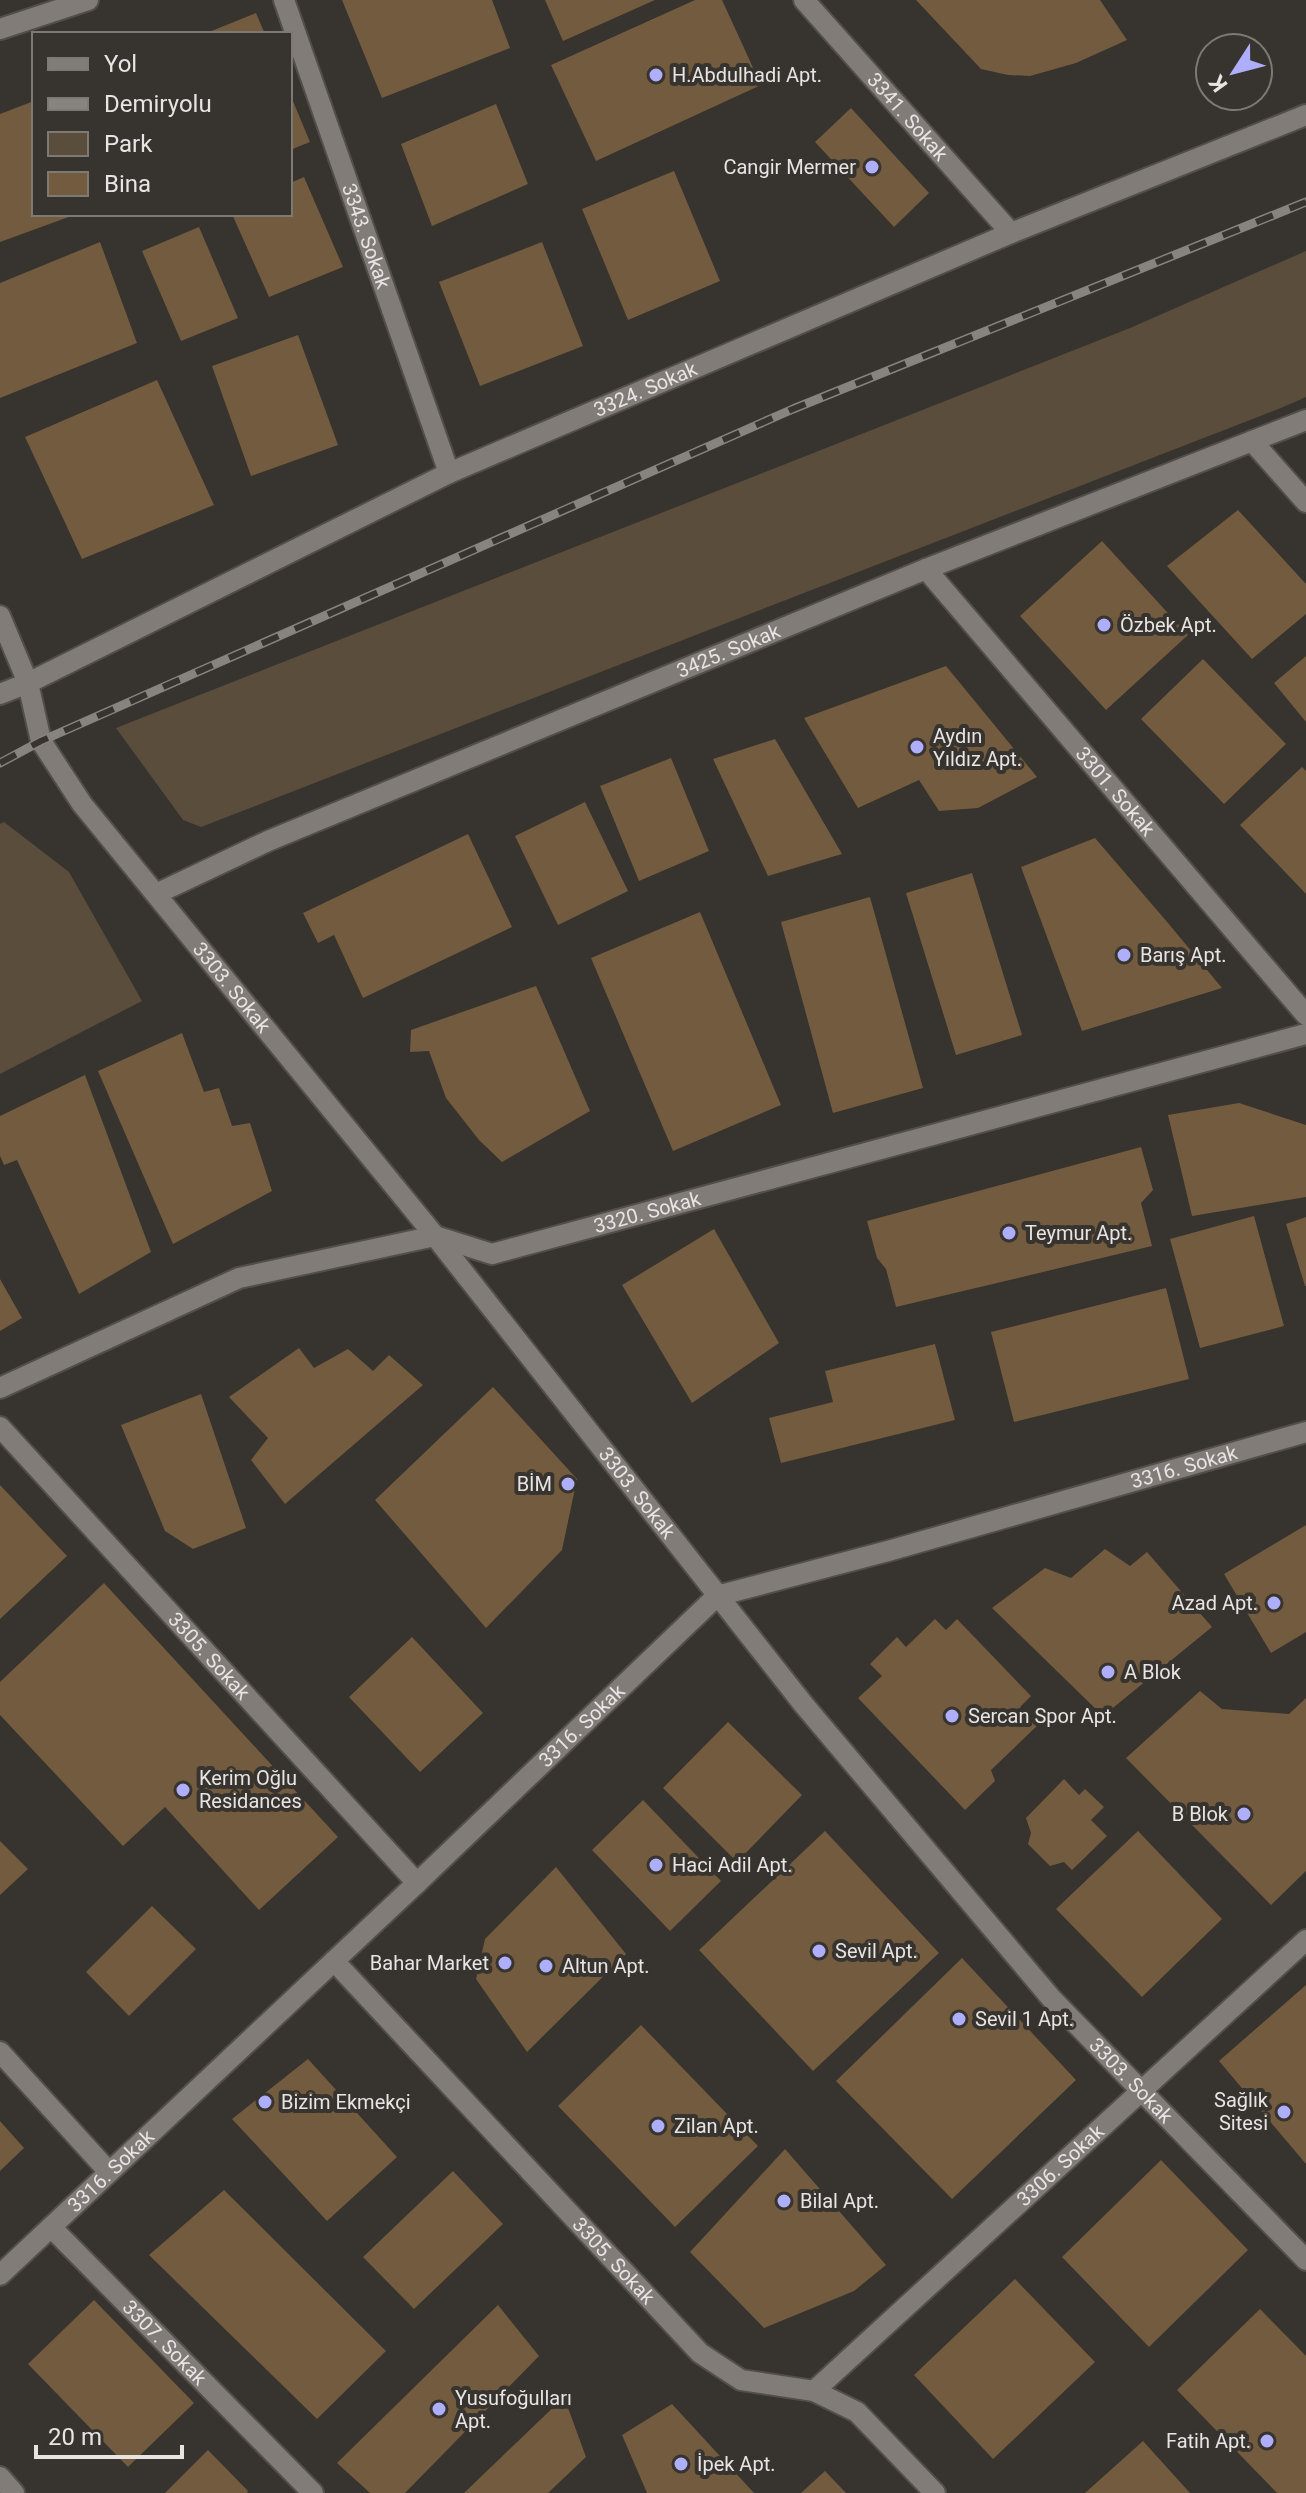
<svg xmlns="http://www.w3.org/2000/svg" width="1306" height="2493" viewBox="0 0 1306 2493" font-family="Roboto,sans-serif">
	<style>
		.park { fill: #5a4d3b }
		.building { fill: #725b3e }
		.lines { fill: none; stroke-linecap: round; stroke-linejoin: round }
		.minor-casing { stroke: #524f4b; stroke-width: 24 }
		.minor { stroke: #817c77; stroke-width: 20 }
		.rail-casing { stroke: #87837f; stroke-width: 9 }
		.rail { stroke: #37332e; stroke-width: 6; stroke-dasharray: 18; stroke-linecap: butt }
		.poi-dot { fill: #aeaefb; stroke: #37332e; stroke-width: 3 }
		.labels { text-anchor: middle; stroke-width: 8; stroke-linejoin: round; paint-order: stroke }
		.poi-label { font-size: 20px; fill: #e7e4e1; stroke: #37332e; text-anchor: start }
		.street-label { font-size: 20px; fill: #e7e4e1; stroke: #37332e }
	</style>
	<rect width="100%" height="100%" fill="#37332e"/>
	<!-- park -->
	<path class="park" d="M 1306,251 L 1306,397 L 1281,408 L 201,827 L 183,820 L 116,728 L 1130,328 Z
		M 4,822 L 69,872 L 142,1001 L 0,1074 L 0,824 Z"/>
	<!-- building -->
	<path class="building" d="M 342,0 L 492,0 L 510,48 L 382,98 Z
		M 545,0 L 655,0 L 563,41 Z
		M 695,0 L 722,0 L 761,85 L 596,161 L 551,65 Z
		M 916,0 L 1100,0 L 1127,40 L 1076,63 L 1030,76 L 1008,75 L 981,69 Z
		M 256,13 L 265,34 L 204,34 Z
		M 290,94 L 310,142 L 290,150 Z
		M 34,101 L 34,214 L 77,214 L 0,242 L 0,114 Z
		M 496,104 L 528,184 L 432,226 L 401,144 Z
		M 851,108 L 929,193 L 894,227 L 815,142 Z
		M 674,171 L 720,281 L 628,320 L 582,209 Z
		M 304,177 L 343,267 L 269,297 L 232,214 L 290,214 L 290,183 Z
		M 199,227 L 238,318 L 181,341 L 142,251 Z
		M 100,242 L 137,343 L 0,398 L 0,283 Z
		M 542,242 L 583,346 L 480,386 L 439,282 Z
		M 298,335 L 338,445 L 251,476 L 212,366 Z
		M 157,380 L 214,505 L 82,559 L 25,437 Z
		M 1238,510 L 1306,584 L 1306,614 L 1252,659 L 1167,566 Z
		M 1102,541 L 1188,635 L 1106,710 L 1020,616 Z
		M 1306,656 L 1306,722 L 1274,683 Z
		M 1203,659 L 1286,744 L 1224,804 L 1141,719 Z
		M 946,666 L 1037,777 L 978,808 L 939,811 L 919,780 L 858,808 L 804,718 Z
		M 775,739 L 842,854 L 768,876 L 713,759 Z
		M 671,758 L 709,851 L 639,881 L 600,786 Z
		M 1302,767 L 1306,771 L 1306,894 L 1240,825 Z
		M 585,802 L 628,891 L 558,925 L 515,836 Z
		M 468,834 L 512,927 L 363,998 L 334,935 L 318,943 L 303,913 Z
		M 1095,838 L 1168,923 L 1222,988 L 1082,1031 L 1021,867 Z
		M 972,873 L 1022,1035 L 956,1055 L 906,893 Z
		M 870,897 L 923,1088 L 833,1113 L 781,922 Z
		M 700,912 L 781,1105 L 673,1151 L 591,958 Z
		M 536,986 L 590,1111 L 502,1162 L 479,1140 L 446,1098 L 429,1051 L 410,1052 L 411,1030 Z
		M 182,1033 L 204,1092 L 219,1088 L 232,1126 L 250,1123 L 272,1191 L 173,1244 L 98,1071 Z
		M 85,1075 L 151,1252 L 79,1294 L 17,1160 L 4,1165 L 0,1156 L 0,1116 Z
		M 1239,1103 L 1306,1125 L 1306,1197 L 1192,1216 L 1168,1115 Z
		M 1141,1147 L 1153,1190 L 1141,1203 L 1152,1246 L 896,1307 L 886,1269 L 877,1258 L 867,1221 Z
		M 1254,1216 L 1284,1326 L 1200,1348 L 1170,1239 Z
		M 1306,1217 L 1306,1286 L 1305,1286 L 1286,1224 Z
		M 714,1229 L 779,1343 L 692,1403 L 622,1285 Z
		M 0,1279 L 22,1318 L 0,1331 Z
		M 1166,1288 L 1189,1379 L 1014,1422 L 991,1332 Z
		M 935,1344 L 955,1420 L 781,1463 L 769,1418 L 833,1402 L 825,1371 Z
		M 299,1348 L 314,1368 L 348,1349 L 373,1371 L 389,1355 L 423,1385 L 285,1504 L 251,1460 L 268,1438 L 229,1397 Z
		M 493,1387 L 577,1479 L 562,1550 L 486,1628 L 375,1500 Z
		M 201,1394 L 246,1528 L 193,1549 L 165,1531 L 121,1425 Z
		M 0,1485 L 67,1556 L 0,1619 Z
		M 1306,1525 L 1306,1632 L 1271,1653 L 1224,1574 Z
		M 1105,1549 L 1130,1566 L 1147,1552 L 1212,1627 L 1103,1716 L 992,1608 L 1045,1568 L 1071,1578 Z
		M 104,1583 L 338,1837 L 259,1910 L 165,1807 L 123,1846 L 0,1715 L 0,1682 Z
		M 935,1619 L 946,1630 L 957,1619 L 1031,1696 L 1020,1707 L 1038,1725 L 991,1770 L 995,1781 L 965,1810 L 858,1698 L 882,1676 L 870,1664 L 897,1637 L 906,1647 Z
		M 412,1637 L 483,1713 L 420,1772 L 349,1697 Z
		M 1200,1691 L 1222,1709 L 1289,1714 L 1306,1698 L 1306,1871 L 1271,1905 L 1126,1758 Z
		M 728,1722 L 802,1795 L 737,1862 L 663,1788 Z
		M 1064,1779 L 1079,1795 L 1085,1789 L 1104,1807 L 1091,1820 L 1107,1836 L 1072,1870 L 1064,1862 L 1050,1866 L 1028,1844 L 1031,1833 L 1026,1818 Z
		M 643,1800 L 721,1881 L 670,1931 L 592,1850 Z
		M 825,1831 L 939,1953 L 813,2071 L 699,1950 Z
		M 1138,1831 L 1222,1919 L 1142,1997 L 1056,1909 Z
		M 0,1841 L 28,1869 L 0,1895 Z
		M 556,1867 L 626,1954 L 527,2052 L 476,1979 L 485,1939 Z
		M 152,1906 L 196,1949 L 129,2016 L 86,1972 Z
		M 962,1958 L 1076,2080 L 952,2199 L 836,2081 Z
		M 1306,1985 L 1306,2164 L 1219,2061 Z
		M 641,2025 L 758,2146 L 675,2227 L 558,2106 Z
		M 308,2059 L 397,2157 L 327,2221 L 232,2119 Z
		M 0,2121 L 24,2148 L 0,2171 Z
		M 785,2149 L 886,2265 L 854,2291 L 764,2328 L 690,2252 Z
		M 1161,2160 L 1248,2250 L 1149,2347 L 1062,2257 Z
		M 453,2171 L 503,2224 L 414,2309 L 363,2257 Z
		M 224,2190 L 386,2351 L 317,2419 L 149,2255 Z
		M 1015,2279 L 1095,2362 L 993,2459 L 914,2375 Z
		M 94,2300 L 194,2403 L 128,2467 L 28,2364 Z
		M 498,2305 L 539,2356 L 405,2493 L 370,2493 L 337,2463 Z
		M 1260,2309 L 1306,2356 L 1306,2493 L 1277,2493 L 1177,2390 Z
		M 564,2397 L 586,2457 L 548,2493 L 464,2493 Z
		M 672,2404 L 754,2493 L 647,2493 L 622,2435 Z
		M 1143,2441 L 1190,2493 L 1085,2493 Z
		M 208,2450 L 248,2491 L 247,2493 L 165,2493 Z
		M 825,2471 L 846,2493 L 801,2493 Z"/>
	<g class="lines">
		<!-- minor casing -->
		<g class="minor-casing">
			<g id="minor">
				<path id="s1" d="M 284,0 L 449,473"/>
				<path id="s2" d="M 804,0 L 1011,233"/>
				<path d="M 0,29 L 88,0"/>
				<path d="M 1252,441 L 1306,502"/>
				<path id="s3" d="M 926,569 L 1306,1015"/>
				<path id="s4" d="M 0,616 L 28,683 L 41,741 L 82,804 L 435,1236 L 804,1705 L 1051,1998 L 1306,2260"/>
				<path id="s5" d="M 0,694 L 28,683 L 449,473 L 1011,233 L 1306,115"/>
				<path id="s6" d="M 156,894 L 268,841 L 926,569 L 1306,420"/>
				<path id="s7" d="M 0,1388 L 239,1278 L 435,1236 L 492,1254 L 1306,1034"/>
				<path id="s8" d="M 0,1427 L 417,1883"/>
				<path id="s9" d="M 334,1961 L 700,2353 L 741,2380 L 814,2391 L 857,2412 L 935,2493"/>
				<path d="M 0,2052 L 109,2172"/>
				<path id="s10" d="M 51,2227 L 313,2493"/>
				<path id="s11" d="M 0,2275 L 417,1883 L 717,1596 L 888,1551 L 1306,1432"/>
				<path id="s12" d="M 814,2391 L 1306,1940"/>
				<path d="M 0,2477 L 14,2493"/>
			</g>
		</g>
		<!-- minor -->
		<use href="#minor" class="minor"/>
		<!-- rail casing -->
		<g class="rail-casing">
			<path id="rail" d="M 0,763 L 41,741 L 793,409 L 1306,202"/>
		</g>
		<!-- rail -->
		<use href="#rail" class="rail"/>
	</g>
	<!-- markers -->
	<g class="poi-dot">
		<circle cx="656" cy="75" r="8"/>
		<circle cx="872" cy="167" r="8"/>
		<circle cx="1104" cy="625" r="8"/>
		<circle cx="917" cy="747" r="8"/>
		<circle cx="1124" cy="955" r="8"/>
		<circle cx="1009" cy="1233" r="8"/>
		<circle cx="568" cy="1484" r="8"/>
		<circle cx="1274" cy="1603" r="8"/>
		<circle cx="1108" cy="1672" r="8"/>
		<circle cx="952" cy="1716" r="8"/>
		<circle cx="183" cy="1790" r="8"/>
		<circle cx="1244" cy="1814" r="8"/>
		<circle cx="656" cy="1865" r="8"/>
		<circle cx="819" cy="1951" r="8"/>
		<circle cx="505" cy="1963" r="8"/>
		<circle cx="546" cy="1966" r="8"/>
		<circle cx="959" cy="2019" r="8"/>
		<circle cx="265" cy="2102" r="8"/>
		<circle cx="1284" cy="2112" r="8"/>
		<circle cx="658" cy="2126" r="8"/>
		<circle cx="784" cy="2201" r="8"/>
		<circle cx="439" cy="2409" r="8"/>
		<circle cx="1267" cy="2441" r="8"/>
		<circle cx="681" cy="2464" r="8"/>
	</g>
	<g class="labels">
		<!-- poi labels -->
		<g class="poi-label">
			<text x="672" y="82">H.Abdulhadi Apt.</text>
			<text x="856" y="174" text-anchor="end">Cangir Mermer</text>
			<text x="1120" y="632">Özbek Apt.</text>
			<text x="933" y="743">Aydın<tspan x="933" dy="23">Yıldız Apt.</tspan></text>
			<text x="1140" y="962">Barış Apt.</text>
			<text x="1025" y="1240">Teymur Apt.</text>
			<text x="552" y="1491" text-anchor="end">BİM</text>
			<text x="1258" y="1610" text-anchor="end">Azad Apt.</text>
			<text x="1124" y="1679">A Blok</text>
			<text x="968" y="1723">Sercan Spor Apt.</text>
			<text x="199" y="1785">Kerim Oğlu<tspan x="199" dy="23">Residances</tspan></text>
			<text x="1228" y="1821" text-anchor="end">B Blok</text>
			<text x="672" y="1872">Haci Adil Apt.</text>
			<text x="835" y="1958">Sevil Apt.</text>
			<text x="489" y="1970" text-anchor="end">Bahar Market</text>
			<text x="562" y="1973">Altun Apt.</text>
			<text x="975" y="2026">Sevil 1 Apt.</text>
			<text x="1268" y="2107" text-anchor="end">Sağlık<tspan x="1268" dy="23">Sitesi</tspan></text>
			<text x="281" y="2109">Bizim Ekmekçi</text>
			<text x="674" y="2133">Zilan Apt.</text>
			<text x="800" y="2208">Bilal Apt.</text>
			<text x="455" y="2405">Yusufoğulları<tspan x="455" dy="23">Apt.</tspan></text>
			<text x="1251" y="2448" text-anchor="end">Fatih Apt.</text>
			<text x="697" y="2471">İpek Apt.</text>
		</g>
		<!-- street labels -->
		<g class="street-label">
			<text dy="7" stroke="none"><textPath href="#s2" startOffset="156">3341. Sokak</textPath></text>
			<text dy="7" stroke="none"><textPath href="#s1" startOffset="250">3343. Sokak</textPath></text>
			<text dy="7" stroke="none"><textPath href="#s5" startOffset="714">3324. Sokak</textPath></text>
			<text dy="7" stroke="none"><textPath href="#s6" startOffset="622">3425. Sokak</textPath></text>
			<text dy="7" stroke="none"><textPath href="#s3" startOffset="292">3301. Sokak</textPath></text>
			<text dy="7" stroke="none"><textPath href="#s4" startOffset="444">3303. Sokak</textPath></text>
			<text dy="7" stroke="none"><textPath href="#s7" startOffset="684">3320. Sokak</textPath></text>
			<text dy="7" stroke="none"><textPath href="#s11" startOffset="1472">3316. Sokak</textPath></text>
			<text dy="7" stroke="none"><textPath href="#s4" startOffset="1092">3303. Sokak</textPath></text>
			<text dy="7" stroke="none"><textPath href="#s8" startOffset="310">3305. Sokak</textPath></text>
			<text dy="7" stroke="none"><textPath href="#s11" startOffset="800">3316. Sokak</textPath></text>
			<text dy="7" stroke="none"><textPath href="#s4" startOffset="1860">3303. Sokak</textPath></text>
			<text dy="7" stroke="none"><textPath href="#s12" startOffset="334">3306. Sokak</textPath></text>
			<text dy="7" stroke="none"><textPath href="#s11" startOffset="152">3316. Sokak</textPath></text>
			<text dy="7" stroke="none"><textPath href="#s9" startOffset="410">3305. Sokak</textPath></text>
			<text dy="7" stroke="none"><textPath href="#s10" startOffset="162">3307. Sokak</textPath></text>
		</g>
	</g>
	<!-- legend -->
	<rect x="32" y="32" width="260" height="184" fill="#37332e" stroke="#7d7a76" stroke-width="2"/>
	<rect x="48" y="58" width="40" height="12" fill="#817c77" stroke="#7d7a76" stroke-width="2"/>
	<text x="104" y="72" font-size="24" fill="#e7e4e1">Yol</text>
	<rect x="48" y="98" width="40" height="12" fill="#87837f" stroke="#7d7a76" stroke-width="2"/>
	<text x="104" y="112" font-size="24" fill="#e7e4e1">Demiryolu</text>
	<rect x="48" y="132" width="40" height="24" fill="#5a4d3b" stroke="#7d7a76" stroke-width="2"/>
	<text x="104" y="152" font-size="24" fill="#e7e4e1">Park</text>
	<rect x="48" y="172" width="40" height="24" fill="#725b3e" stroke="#7d7a76" stroke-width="2"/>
	<text x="104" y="192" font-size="24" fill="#e7e4e1">Bina</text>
	<!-- north arrow -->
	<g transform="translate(1234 72) rotate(234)"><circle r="38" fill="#37332e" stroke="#7d7a76" stroke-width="2"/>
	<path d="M0-6L14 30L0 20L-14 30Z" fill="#aeaefb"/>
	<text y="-12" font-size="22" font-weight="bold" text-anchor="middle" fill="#e7e4e1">K</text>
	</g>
	<!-- scale -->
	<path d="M36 2445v12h146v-12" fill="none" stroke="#e7e4e1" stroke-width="4"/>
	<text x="48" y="2445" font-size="24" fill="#e7e4e1" stroke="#37332e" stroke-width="6" paint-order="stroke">20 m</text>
</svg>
